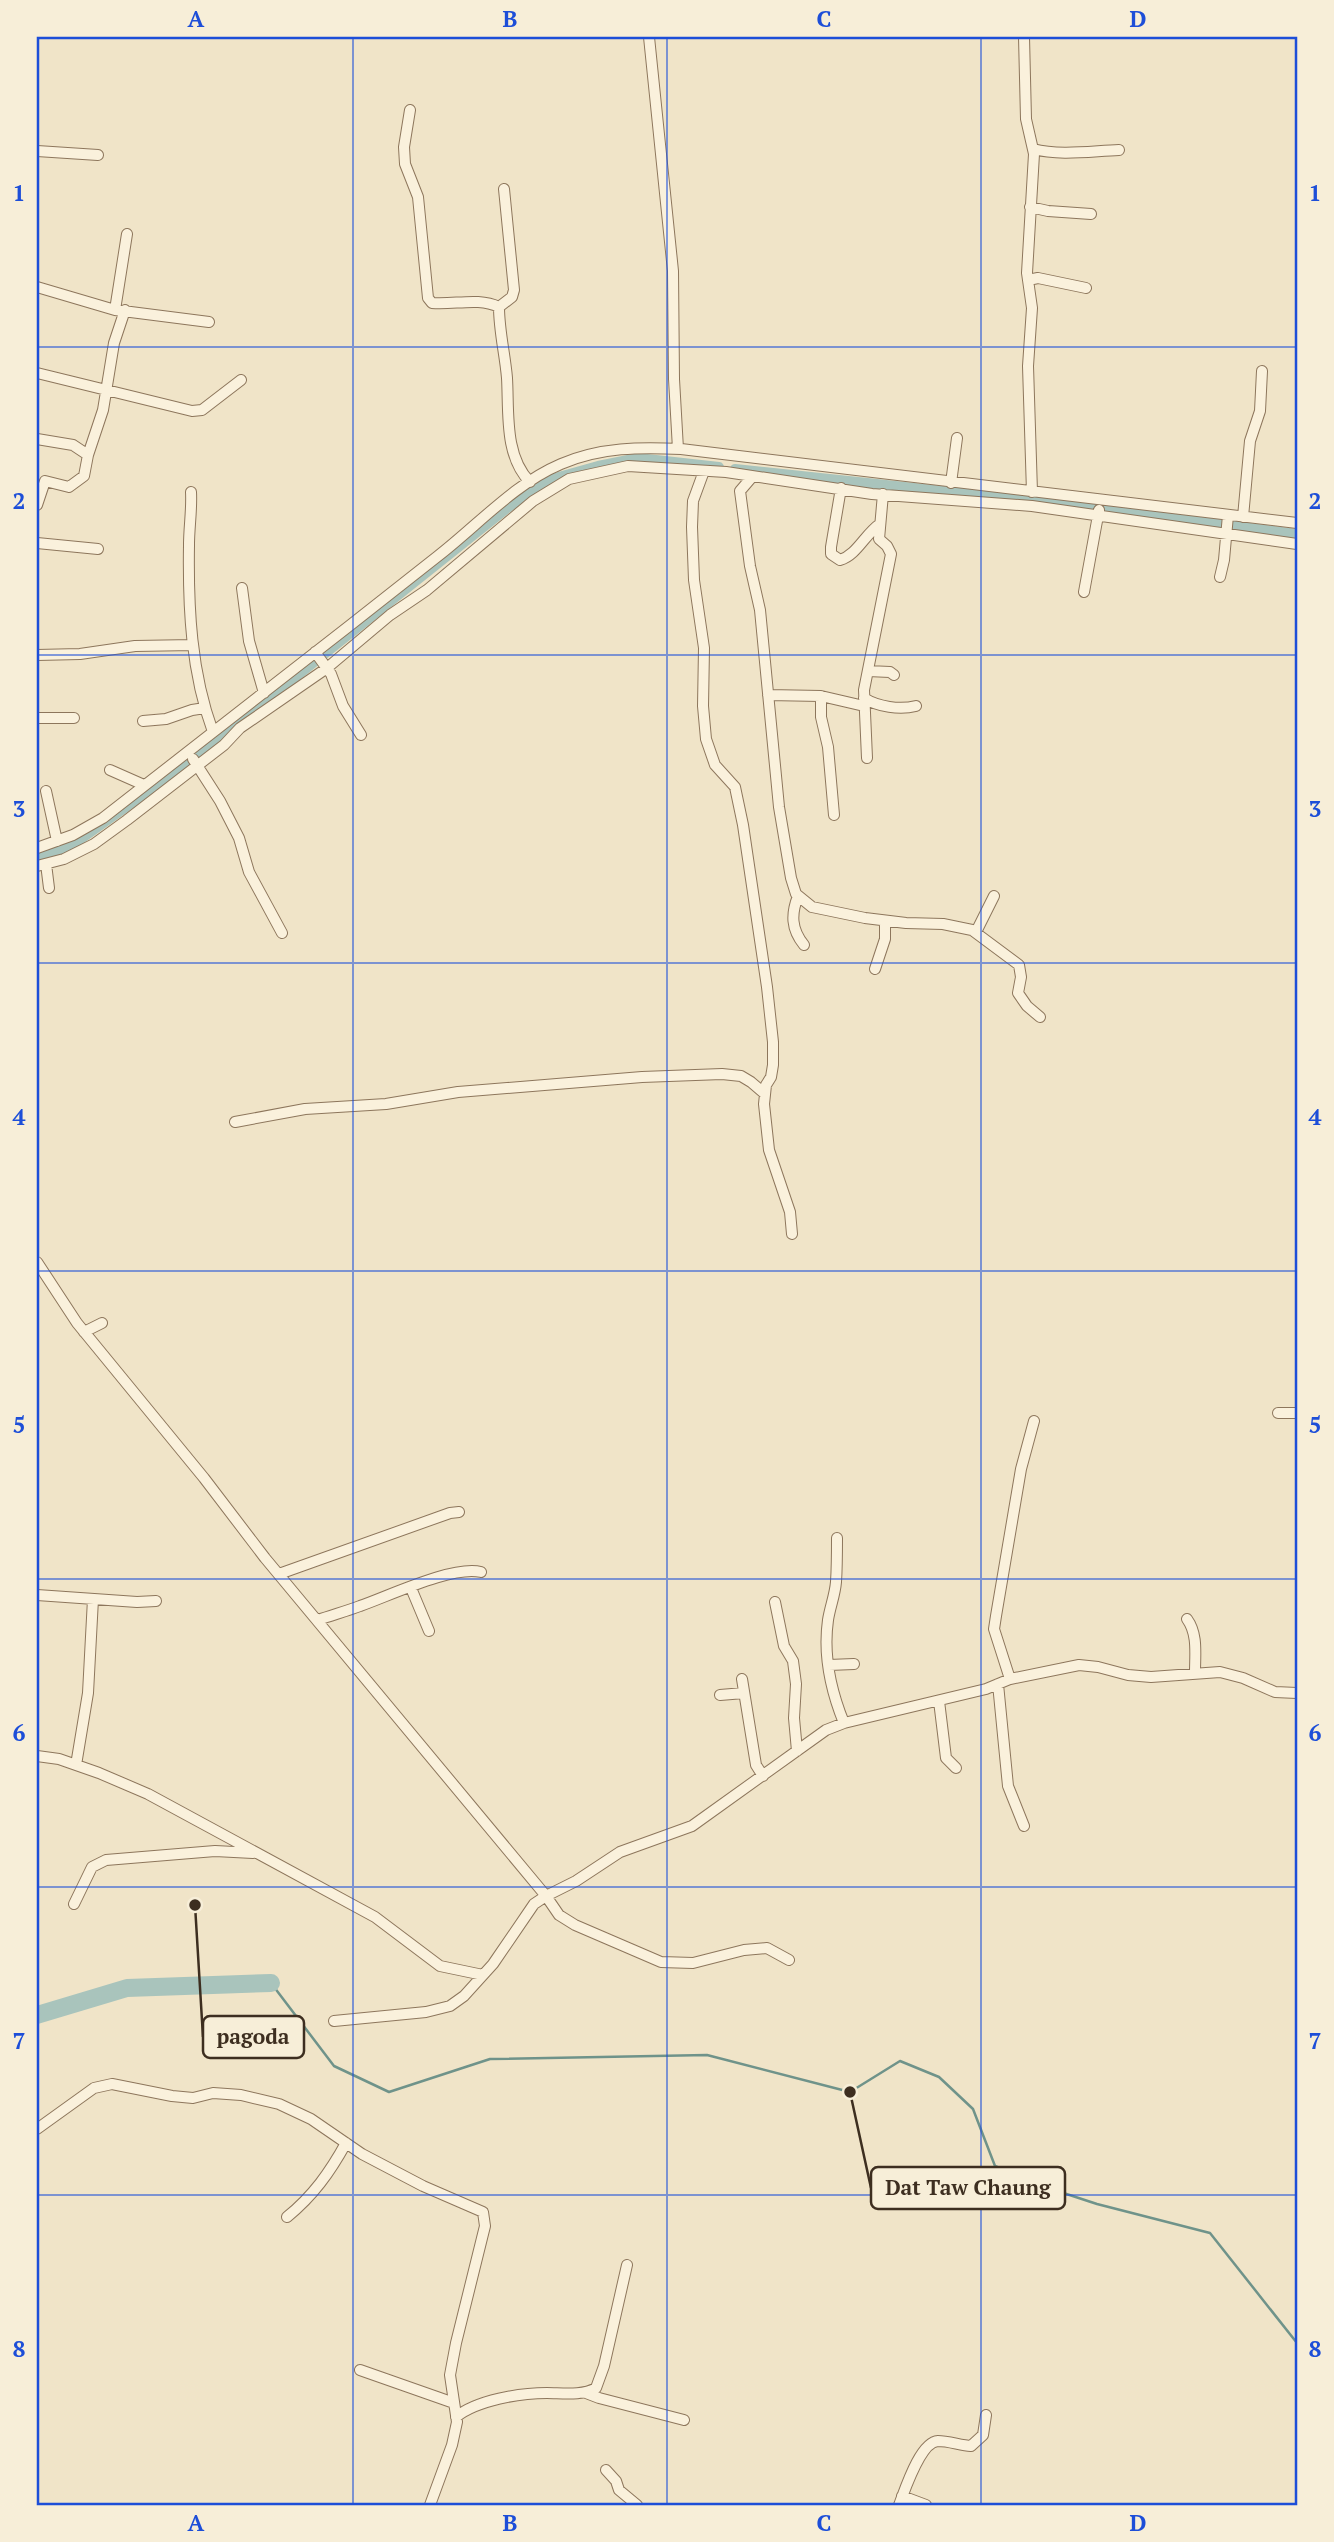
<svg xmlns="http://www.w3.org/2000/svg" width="1334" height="2542" viewBox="0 0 1334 2542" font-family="'PT Serif',serif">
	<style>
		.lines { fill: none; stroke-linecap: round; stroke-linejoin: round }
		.stream { stroke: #6f938a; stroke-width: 2.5 }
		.canal { stroke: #a9c4bc; stroke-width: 10 }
		.river { stroke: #a9c4bc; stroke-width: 18 }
		.minor-casing { stroke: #8d765c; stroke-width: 12 }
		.minor { stroke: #faf1dc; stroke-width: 10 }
		.grid { fill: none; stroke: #1d4ed8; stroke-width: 2; stroke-opacity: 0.55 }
		.leader { fill: none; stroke: #3d2e20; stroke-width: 2.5 }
		.callout-dot { fill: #3d2e20; stroke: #f7eed8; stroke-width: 2.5 }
		.callout { fill: #f7eed8; stroke: #3d2e20; stroke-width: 2.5 }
		.callout-label { font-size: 21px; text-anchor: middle; font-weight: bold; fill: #3d2e20 }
		.neatline { fill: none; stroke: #1d4ed8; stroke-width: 2.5 }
		.grid-label { font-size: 23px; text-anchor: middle; font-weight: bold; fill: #1d4ed8 }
	</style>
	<rect width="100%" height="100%" fill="#f0e4c8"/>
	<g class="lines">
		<!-- stream -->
		<path class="stream" d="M 271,1983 L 334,2066 L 389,2092 L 490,2059 L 707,2055 L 850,2092 L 900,2061 L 939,2077 L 973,2109 L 995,2166 L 1036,2184 L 1097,2204 L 1210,2233 L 1297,2343"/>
		<!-- canal -->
		<path class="canal" d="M 735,469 L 1047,502 L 1297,534
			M 37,858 L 71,846 L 184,766 L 506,509 L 548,480 L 598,466 L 638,458 L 719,467"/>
		<!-- river -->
		<path class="river" d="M 37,2015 L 127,1988 L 271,1983"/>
		<!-- minor casing -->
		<g class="minor-casing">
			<path id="minor" d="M 649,37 L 673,271 L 674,379 L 678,449
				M 1024,37 L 1026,119 L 1034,154 L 1027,273 L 1032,308 L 1028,366 L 1032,492
				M 410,110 L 404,147 L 405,164 L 418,197 L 428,298 L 432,303 C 455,305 478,297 499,307
				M 1033,149 C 1060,156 1091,151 1119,150
				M 37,151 L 98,155
				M 504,189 L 514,290 L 512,297 L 499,307 C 499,331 505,354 507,378 C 509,411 504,456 530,482
				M 1030,207 L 1048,211 L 1091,214
				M 1028,280 L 1038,278 L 1086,288
				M 37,287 L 115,310 L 209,322
				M 115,310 L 127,234
				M 37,373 L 192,411 L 202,410 L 241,380
				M 37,439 L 73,445 L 88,455
				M 704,471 L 693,501 L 692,527 L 694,580 L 704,648 L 703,706 L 706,739 L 715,765 L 735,787 L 743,825 L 767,987 L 773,1042 L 773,1065 L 771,1077 L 766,1085 L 764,1104 L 769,1150 L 790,1212 L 792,1234
				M 752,477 L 740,491 L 750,566 L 760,610 L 779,807 L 791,878 L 796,894 L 812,907 L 865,918 L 906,923 L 943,924 L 972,930 L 1019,965 L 1021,977 L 1018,993 L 1027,1006 L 1040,1017
				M 951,483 L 957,438
				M 841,488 L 831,547 L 831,554 L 840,560 C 857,555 865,534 880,524
				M 191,492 C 192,510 189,527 189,545 C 188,608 191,672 213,732
				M 37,505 L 45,481 L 69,487 L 84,476 L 88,455 L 103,410 L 114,343 L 125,310
				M 1243,517 L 1250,441 L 1260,411 L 1262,371
				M 37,543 L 98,549
				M 1220,577 L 1224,560 L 1228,515
				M 242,588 L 249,641 L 264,693
				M 1084,592 L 1099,510
				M 315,652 L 331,674 L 343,706 L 361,735
				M 37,655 L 80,654 L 135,646 L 193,645
				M 868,671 L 890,672 L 894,675
				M 768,695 L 821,696 L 864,706
				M 821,696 L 821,717 L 828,747 L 834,815
				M 864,698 C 878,707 900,710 916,706
				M 37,718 L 74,718
				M 143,721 L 166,719 L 192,710 L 205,708
				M 867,758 L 864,690 L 891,554 L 887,546 L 879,539 L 883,494
				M 193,759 L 220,801 L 239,838 L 249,872 L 282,933
				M 110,770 L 144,785
				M 46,791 L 57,841
				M 37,848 L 73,835 L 103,818 C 215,730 327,644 438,556 C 478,525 514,484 561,464 C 600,447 641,447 681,449 L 1297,523
				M 46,864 L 49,888
				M 37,866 L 64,859 L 94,844 L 127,820 L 224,745 L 240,728 L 327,668 L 390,615 L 427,590 L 533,501 L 569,479 L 628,466 L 726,472 L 872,494 L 1032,506 L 1297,544
				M 798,896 C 791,914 791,929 804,945
				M 976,932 L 994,896
				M 875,969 L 885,939 L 885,921
				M 235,1122 L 305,1109 L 386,1104 L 458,1092 L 642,1077 L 722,1074 L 741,1076 L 751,1082 L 765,1094
				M 37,1262 L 77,1323 L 204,1478 L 265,1558 L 546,1896 L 559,1915 L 575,1925 L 661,1962 L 693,1963 L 744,1950 L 767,1948 L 789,1960
				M 84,1332 L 102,1323
				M 1278,1413 L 1297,1413
				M 837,1538 C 837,1552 837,1567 836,1582 C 835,1595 830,1607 828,1620 C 823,1655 831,1691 844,1723
				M 279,1574 L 450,1513 L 459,1512
				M 411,1588 L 429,1631
				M 37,1595 L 137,1602 L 156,1601
				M 775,1602 L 784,1646 L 793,1661 L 796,1684 L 794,1718 L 797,1751
				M 1187,1619 C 1198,1634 1195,1654 1195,1672
				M 318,1620 C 332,1615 347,1611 360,1606 C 389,1596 453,1565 481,1572
				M 829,1665 L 854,1664
				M 742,1679 L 756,1765 L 763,1776
				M 1010,1679 L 994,1629 L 996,1616 L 1021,1469 L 1034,1421
				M 998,1684 L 1008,1786 L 1024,1826
				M 720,1695 L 744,1693
				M 939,1701 L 946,1758 L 956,1768
				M 37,1756 L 59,1759 L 99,1773 L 148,1794 L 375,1917 L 440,1966 L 483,1975
				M 76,1765 L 88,1693 L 93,1599
				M 74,1904 L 92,1867 L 106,1860 L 215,1851 L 253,1853
				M 334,2021 L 426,2012 L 450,2006 L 464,1996 L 493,1964 L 534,1904 L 546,1896 L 576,1881 L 620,1852 L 692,1826 L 826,1730 L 844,1723 L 986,1689 L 1010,1679 L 1079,1665 L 1098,1667 L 1128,1675 L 1151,1677 L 1220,1672 L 1243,1678 L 1275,1692 L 1297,1693
				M 37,2129 L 94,2088 L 112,2084 L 172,2096 L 193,2098 L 213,2093 L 241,2095 L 279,2104 L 311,2119 L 362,2154 L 423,2186 L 483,2212 L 485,2226 L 456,2343 L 450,2375 L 457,2422 L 452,2445 L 430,2505
				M 287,2217 C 313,2196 330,2172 346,2143
				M 360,2370 L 454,2403
				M 586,2393 L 599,2398 L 684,2420
				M 456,2417 C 477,2400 520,2393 547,2393 C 562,2393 582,2396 596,2388 L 604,2366 L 627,2265
				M 606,2470 L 616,2481 L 619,2490 L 637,2505
				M 902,2496 L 926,2505
				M 899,2505 C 905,2490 920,2442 938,2441 C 948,2441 960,2445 971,2446 L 983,2435 L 986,2415"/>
		</g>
		<!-- minor -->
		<use href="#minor" class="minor"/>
	</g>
	<!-- grid -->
	<path class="grid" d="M 353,37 L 353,2505M 667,37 L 667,2505M 981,37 L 981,2505M 37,347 L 1297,347M 37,655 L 1297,655M 37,963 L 1297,963M 37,1271 L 1297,1271M 37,1579 L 1297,1579M 37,1887 L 1297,1887M 37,2195 L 1297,2195"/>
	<!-- callouts -->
	<path class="leader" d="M195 1905L203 2037M850 2092L871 2188"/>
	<g class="callout-dot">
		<circle cx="195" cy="1905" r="7"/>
		<circle cx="850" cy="2092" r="7"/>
	</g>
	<g class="callout">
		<rect x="203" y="2016" width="101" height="42" rx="7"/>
		<rect x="871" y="2167" width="194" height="42" rx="7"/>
	</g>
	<g class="callout-label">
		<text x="253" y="2044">pagoda</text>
		<text x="968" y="2195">Dat Taw Chaung</text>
	</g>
	<!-- border -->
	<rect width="1334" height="2542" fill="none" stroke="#f7eed8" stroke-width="77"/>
	<rect x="38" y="38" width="1258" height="2466" class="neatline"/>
	<g class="grid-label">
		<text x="196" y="27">A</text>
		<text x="510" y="27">B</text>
		<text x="824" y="27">C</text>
		<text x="1138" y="27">D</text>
		<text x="19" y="201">1</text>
		<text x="1315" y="201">1</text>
		<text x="19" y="509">2</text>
		<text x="1315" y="509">2</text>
		<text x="19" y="817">3</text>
		<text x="1315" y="817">3</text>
		<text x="19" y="1125">4</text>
		<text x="1315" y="1125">4</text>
		<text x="19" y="1433">5</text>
		<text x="1315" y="1433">5</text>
		<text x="19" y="1741">6</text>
		<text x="1315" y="1741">6</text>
		<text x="19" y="2049">7</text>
		<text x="1315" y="2049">7</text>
		<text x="19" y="2357">8</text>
		<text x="1315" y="2357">8</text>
		<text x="196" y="2531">A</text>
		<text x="510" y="2531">B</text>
		<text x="824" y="2531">C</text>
		<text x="1138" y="2531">D</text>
	</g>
</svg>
